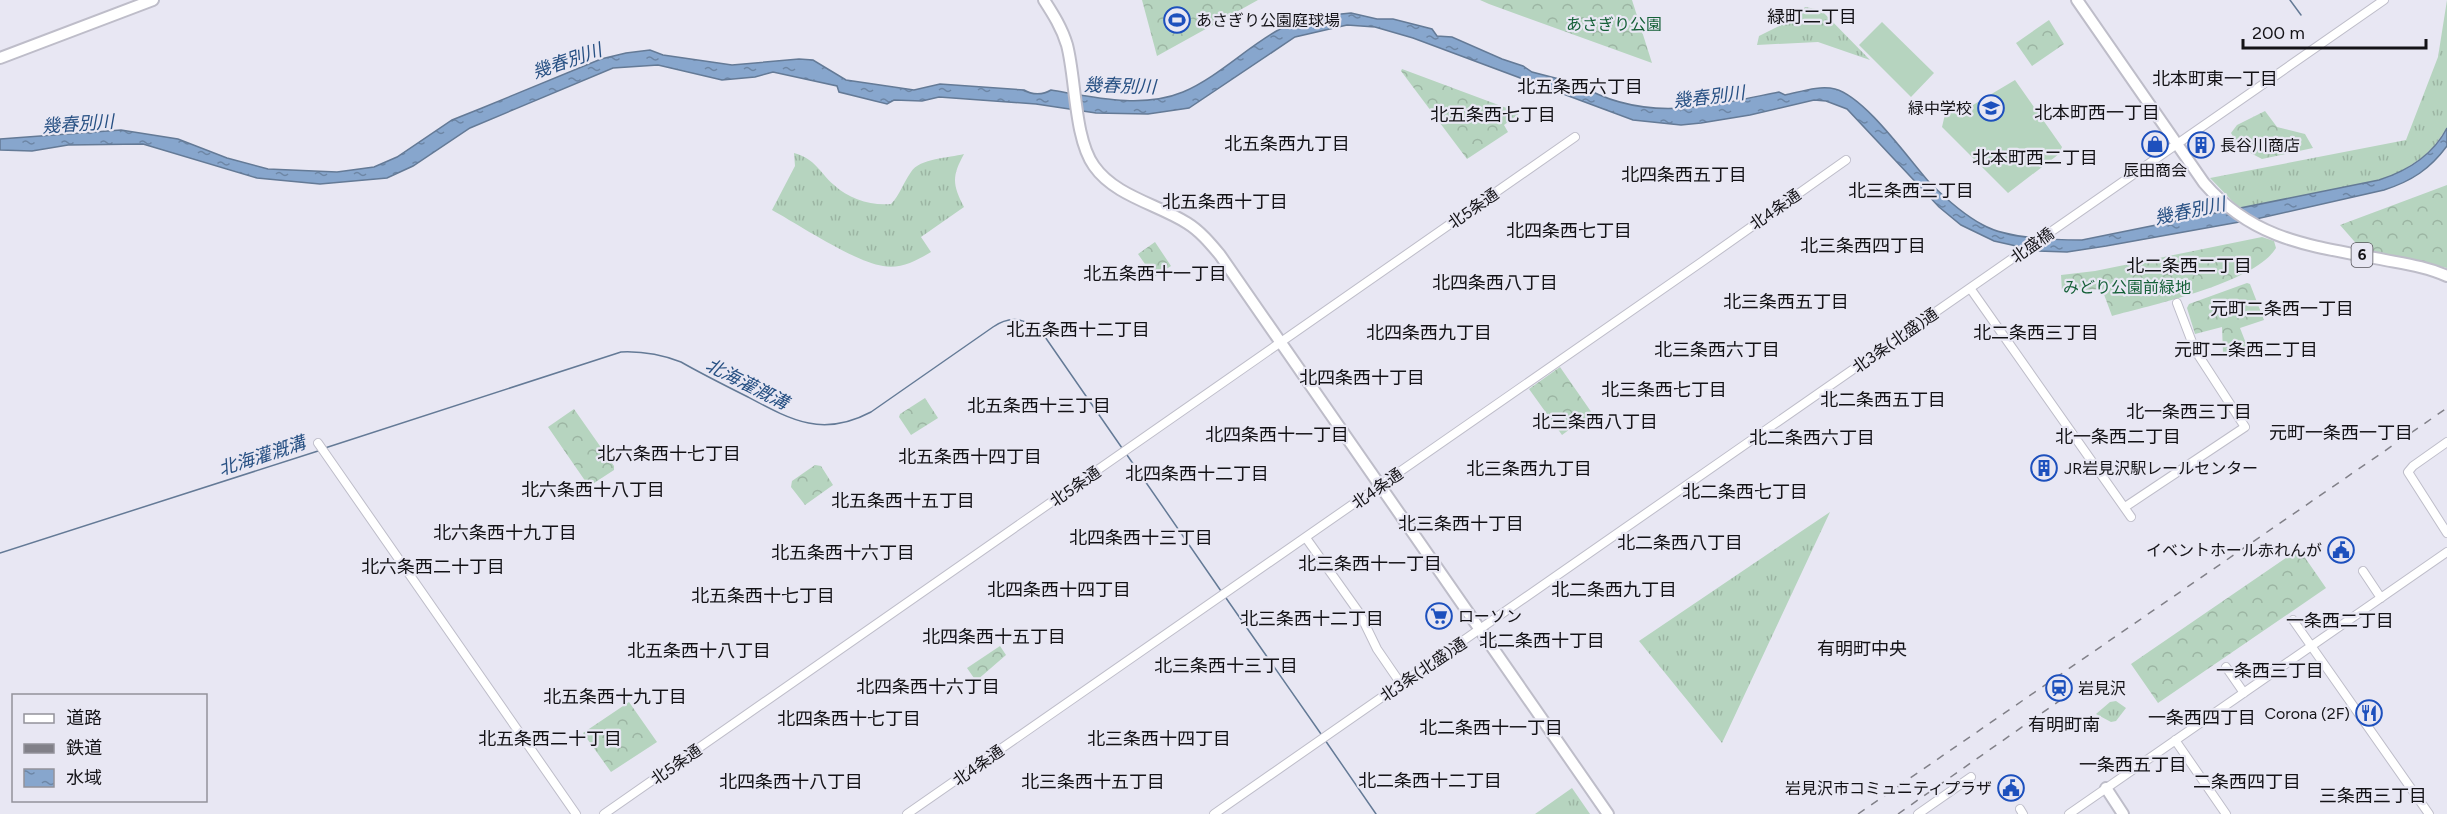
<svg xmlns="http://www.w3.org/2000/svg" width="2447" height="814" viewBox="0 0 2447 814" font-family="Figtree,'Noto Sans JP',sans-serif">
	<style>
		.grass { fill: url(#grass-tufts) }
		.forest { fill: url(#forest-crowns) }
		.pitch { fill: #b6d4bf }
		.water { fill: url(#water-ripples); stroke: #647a96; stroke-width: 1.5 }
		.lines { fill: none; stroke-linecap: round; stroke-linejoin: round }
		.stream { stroke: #647a96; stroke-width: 1.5 }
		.minor-casing { stroke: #bebdc9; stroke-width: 10 }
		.major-casing { stroke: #bebdc9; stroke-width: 14 }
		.minor { stroke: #fff; stroke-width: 8 }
		.major { stroke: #fff; stroke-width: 10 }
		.rail { stroke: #818088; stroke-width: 1.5; stroke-dasharray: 8 8; stroke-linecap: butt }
		.labels { text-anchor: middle; stroke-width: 4.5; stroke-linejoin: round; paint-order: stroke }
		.shield { fill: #e8e7f3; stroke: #545359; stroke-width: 1.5 }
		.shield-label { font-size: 15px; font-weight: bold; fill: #141317 }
		.poi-label { font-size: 16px; fill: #141317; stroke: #e8e7f3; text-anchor: start }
		.park-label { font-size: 16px; fill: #156038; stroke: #e8e7f3 }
		.street-label { font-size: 16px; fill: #141317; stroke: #e8e7f3 }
		.neighbourhood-label { font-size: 18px; fill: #141317; stroke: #e8e7f3 }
		.water-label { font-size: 18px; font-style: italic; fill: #275083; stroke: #e8e7f3 }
	</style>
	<defs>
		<pattern id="grass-tufts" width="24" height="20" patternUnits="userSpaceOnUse" patternTransform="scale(1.5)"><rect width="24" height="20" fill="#b6d4bf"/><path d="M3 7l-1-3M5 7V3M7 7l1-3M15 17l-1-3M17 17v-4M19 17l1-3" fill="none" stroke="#9cb5a3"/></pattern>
		<pattern id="forest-crowns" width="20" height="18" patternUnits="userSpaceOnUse" patternTransform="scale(1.5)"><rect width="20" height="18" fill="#b6d4bf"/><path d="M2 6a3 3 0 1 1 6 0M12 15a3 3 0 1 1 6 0" fill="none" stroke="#9cb5a3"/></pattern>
		<pattern id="water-ripples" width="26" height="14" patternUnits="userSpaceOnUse" patternTransform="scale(1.5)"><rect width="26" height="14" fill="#87a6cd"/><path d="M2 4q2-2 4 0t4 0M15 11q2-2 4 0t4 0" fill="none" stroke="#6d86a5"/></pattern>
	</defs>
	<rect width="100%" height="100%" fill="#e8e7f3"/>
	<!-- grass -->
	<path class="grass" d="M 2447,0 L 2447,128 L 2434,146 L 2423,157 L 2397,174 L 2379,180 L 2240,209 L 2210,178 L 2406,140 L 2438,57 Z
		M 1805,7 L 1821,10 L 1870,60 L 1818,42 L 1757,45 L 1759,36 L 1797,17 Z
		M 794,153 C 817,160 818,171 834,185 C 849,199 871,206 891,204 C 900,195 903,183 911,172 C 920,158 949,158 964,154 C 952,176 952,184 964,207 L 921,237 L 931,252 C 916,261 901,269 883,266 C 855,262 799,225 772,210 L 795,166 Z
		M 1830,512 L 1722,743 L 1639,641 Z
		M 2116,701 L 2126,708 L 2116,721 L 2111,722 L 2096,714 L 2110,702 Z
		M 1572,788 L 1590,814 L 1535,814 Z"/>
	<!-- forest -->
	<path class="forest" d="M 1142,0 L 1258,0 L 1157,56 Z
		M 1480,0 L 1632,0 L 1652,63 L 1489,4 Z
		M 2049,20 L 2064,44 L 2032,66 L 2016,43 Z
		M 1402,69 L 1520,113 L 1504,125 L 1508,132 L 1467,159 L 1401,71 Z
		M 2265,111 L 2277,127 L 2305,134 L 2313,148 L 2262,159 L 2239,147 L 2231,133 L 2237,125 Z
		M 2447,185 L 2447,268 L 2361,249 L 2340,225 Z
		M 2262,237 L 2274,241 L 2276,248 C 2255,283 2151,305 2112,316 L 2102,289 L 2062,291 L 2061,275 L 2095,271 Z
		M 1155,242 L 1171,266 L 1154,277 L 1138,254 Z
		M 2247,283 L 2250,284 L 2264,320 L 2240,328 L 2247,346 L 2223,353 L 2222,327 L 2195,334 L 2187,308 L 2189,304 Z
		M 1560,367 L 1592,413 L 1562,435 L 1529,389 Z
		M 925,398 L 938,418 L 911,435 L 899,417 L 900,414 Z
		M 574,409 L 614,466 L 614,470 L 591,485 L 588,485 L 548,427 Z
		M 815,465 L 821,466 L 833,485 L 805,505 L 791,487 L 792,481 Z
		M 2299,549 L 2326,588 L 2158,703 L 2131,664 Z
		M 1000,646 L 1006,655 L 976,681 L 967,668 Z
		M 629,702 L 657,742 L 611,772 L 583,733 Z"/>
	<!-- pitch -->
	<path class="pitch" d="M 1159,0 L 1198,0 L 1203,13 L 1170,27 Z
		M 1882,22 L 1934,73 L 1911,97 L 1859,45 Z
		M 2015,80 L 2062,147 L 2059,154 L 2008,193 L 1942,127 L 1946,110 L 1972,114 L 1973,105 Z"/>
	<!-- water -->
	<path class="water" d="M 1351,13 L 1377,19 L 1393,19 L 1432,29 L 1437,36 L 1452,37 L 1502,59 L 1523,66 L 1532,72 L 1559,79 L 1572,86 L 1578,84 C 1644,124 1708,106 1779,92 L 1785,95 C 1800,92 1819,85 1835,89 C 1865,97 1907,157 1929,182 C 1944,197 1964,215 1983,225 C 2008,239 2053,240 2082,240 L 2379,180 C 2407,171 2433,155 2447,128 L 2447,146 C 2430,169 2412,181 2384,190 L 2256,219 L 2106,246 L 2067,252 L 2038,251 L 1994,241 L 1961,225 L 1939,207 L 1847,109 L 1826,101 L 1814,100 L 1750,115 L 1701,123 L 1681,125 L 1633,120 L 1413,38 L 1375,27 L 1347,25 L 1295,37 L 1189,108 L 1148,114 L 1096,113 L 1036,104 L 939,97 L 922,101 L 894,100 L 887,104 L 839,92 L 837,86 L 773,72 L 755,77 L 722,80 L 658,65 L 613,68 L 470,128 L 413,166 L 387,178 L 320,184 L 257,178 L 143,144 L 68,145 L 32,151 L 0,150 L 0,139 L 121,130 L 178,139 L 227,158 L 268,169 L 337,172 L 374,167 L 397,157 L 452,120 L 482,108 L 601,59 L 626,53 L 650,50 L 663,55 L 732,65 L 799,59 L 813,60 L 846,80 L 914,90 L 940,84 L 1024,90 C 1032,95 1043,95 1051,90 C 1093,97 1142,109 1183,92 C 1218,77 1247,47 1280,29 C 1298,19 1330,15 1351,13 Z"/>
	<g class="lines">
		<!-- stream -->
		<path class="stream" d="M 2290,0 L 2301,15
			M 325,448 L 621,352 C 643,351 660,354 681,362 C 702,374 724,385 746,396 C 791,420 822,438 871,412 L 993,327 C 1012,314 1027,319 1043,334 L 1122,448
			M 1127,455 L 1221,591
			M 0,553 L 318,451
			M 1226,598 L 1321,734
			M 1325,740 L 1376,814"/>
		<!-- minor casing -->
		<g class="minor-casing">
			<path id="minor" d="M 1970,288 L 2131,517
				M 2447,442 L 2413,466 L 2408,472 L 2447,533
				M 318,443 L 576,814
				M 2125,507 L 2245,427 L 2195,350 L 2177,303
				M 1306,538 L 1360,614 L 1377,649 L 1401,684
				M 2363,571 L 2381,598
				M 2293,620 L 2429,814
				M 2226,667 L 2244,693
				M 2175,740 L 2226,814
				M 2020,809 L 2023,814
				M 604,814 L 1575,137
				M 907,814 L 1703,261 L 1846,160
				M 1214,814 L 2384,0
				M 1918,814 L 1971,777
				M 2069,814 L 2447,552"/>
		</g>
		<!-- major casing -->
		<g class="major-casing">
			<path id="major" d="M 1044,0 C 1053,14 1062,28 1067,45 C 1076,79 1074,138 1094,166 C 1115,196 1157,204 1187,223 C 1200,231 1210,243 1220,255 L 1608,814
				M 2077,0 L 2204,183 C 2255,242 2314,246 2385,260 C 2406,264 2427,267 2447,276
				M 0,58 L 153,0
				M 2106,788 L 2123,814"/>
		</g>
		<!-- minor -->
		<use href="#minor" class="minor"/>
		<!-- major -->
		<use href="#major" class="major"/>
		<!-- rail -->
		<path class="rail" d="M 1858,814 L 2447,408
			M 1898,814 L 2072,692"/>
	</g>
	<!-- icons -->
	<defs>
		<g id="stadium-ring" transform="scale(1.35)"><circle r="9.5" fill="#e8e7f3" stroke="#1d50bd" stroke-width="1.5"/><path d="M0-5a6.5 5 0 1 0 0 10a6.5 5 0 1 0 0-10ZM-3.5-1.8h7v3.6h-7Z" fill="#1d50bd"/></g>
		<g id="school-ring" transform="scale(1.35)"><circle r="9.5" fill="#e8e7f3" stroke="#1d50bd" stroke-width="1.5"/><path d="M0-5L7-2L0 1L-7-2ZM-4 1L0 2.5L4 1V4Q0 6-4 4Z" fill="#1d50bd"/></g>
		<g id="shop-ring" transform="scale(1.35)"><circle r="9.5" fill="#e8e7f3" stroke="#1d50bd" stroke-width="1.5"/><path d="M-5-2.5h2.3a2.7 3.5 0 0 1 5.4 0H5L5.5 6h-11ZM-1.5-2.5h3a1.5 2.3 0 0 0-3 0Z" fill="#1d50bd"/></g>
		<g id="building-ring" transform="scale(1.35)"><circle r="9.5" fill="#e8e7f3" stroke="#1d50bd" stroke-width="1.5"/><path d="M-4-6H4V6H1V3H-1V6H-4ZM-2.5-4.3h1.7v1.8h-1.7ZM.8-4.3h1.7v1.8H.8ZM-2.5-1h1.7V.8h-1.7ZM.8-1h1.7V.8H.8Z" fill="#1d50bd"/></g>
		<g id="civic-ring" transform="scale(1.35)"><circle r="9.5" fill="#e8e7f3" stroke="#1d50bd" stroke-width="1.5"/><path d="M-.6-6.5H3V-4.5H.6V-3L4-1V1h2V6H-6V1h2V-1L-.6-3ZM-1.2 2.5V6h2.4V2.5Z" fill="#1d50bd"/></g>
		<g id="supermarket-ring" transform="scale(1.35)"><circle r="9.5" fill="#e8e7f3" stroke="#1d50bd" stroke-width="1.5"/><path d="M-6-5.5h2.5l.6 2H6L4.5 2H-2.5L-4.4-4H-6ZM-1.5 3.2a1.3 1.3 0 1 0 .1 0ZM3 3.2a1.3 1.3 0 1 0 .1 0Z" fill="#1d50bd"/></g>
		<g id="station-ring" transform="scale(1.35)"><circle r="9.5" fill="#e8e7f3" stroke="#1d50bd" stroke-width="1.5"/><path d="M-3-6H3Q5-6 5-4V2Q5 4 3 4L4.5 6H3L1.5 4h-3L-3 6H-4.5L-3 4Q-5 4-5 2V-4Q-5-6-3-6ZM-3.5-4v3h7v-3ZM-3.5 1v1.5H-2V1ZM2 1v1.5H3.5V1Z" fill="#1d50bd"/></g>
		<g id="restaurant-ring" transform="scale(1.35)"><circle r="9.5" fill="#e8e7f3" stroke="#1d50bd" stroke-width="1.5"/><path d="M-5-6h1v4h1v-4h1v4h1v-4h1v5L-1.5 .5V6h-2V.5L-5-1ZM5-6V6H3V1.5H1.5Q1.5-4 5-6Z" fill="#1d50bd"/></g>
	</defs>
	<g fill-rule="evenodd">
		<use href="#stadium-ring" x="1177" y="20"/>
		<use href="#school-ring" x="1991" y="108"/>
		<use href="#shop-ring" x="2155" y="144"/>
		<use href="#building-ring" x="2201" y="145"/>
		<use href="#building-ring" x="2044" y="468"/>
		<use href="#civic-ring" x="2341" y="550"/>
		<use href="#supermarket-ring" x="1439" y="616"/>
		<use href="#station-ring" x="2059" y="688"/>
		<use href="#restaurant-ring" x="2369" y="713"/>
		<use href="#civic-ring" x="2011" y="788"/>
	</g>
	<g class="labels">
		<!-- shield labels -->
		<rect class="shield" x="2351.5" y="243" width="21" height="24" rx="4.5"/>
		<g class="shield-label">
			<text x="2362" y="260">6</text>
		</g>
		<!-- poi labels -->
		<g class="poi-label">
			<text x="1196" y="26">あさぎり公園庭球場</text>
			<text x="1972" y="114" text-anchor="end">緑中学校</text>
			<text x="2220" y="151">長谷川商店</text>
			<text x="2155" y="176" text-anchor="middle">辰田商会</text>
			<text x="2064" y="474">JR岩見沢駅レールセンター</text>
			<text x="2322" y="556" text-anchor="end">イベントホール赤れんが</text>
			<text x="1458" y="622">ローソン</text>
			<text x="2078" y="694">岩見沢</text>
			<text x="2350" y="719" text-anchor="end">Corona (2F)</text>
			<text x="1992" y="794" text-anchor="end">岩見沢市コミュニティプラザ</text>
		</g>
		<!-- park labels -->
		<g class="park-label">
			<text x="1614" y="30">あさぎり公園</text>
			<text x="2127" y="293">みどり公園前緑地</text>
		</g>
		<!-- street labels -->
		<g class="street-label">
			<text transform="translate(1473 208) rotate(-35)" y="6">北5条通</text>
			<text transform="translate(1775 209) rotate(-35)" y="6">北4条通</text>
			<text transform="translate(2032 245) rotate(-35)" y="6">北盛橋</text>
			<text transform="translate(1895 340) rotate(-35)" y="6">北3条(北盛)通</text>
			<text transform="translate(1075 486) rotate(-35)" y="6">北5条通</text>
			<text transform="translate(1377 488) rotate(-35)" y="6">北4条通</text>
			<text transform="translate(1423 669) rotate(-34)" y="6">北3条(北盛)通</text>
			<text transform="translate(676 764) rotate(-35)" y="6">北5条通</text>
			<text transform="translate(978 765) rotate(-35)" y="6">北4条通</text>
		</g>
		<!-- neighbourhood labels -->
		<g class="neighbourhood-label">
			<text x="1812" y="23">緑町二丁目</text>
			<text x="2215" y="85">北本町東一丁目</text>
			<text x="1580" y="93">北五条西六丁目</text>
			<text x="2097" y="119">北本町西一丁目</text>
			<text x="1493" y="121">北五条西七丁目</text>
			<text x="1287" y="150">北五条西九丁目</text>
			<text x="2035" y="164">北本町西二丁目</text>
			<text x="1684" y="181">北四条西五丁目</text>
			<text x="1911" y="197">北三条西三丁目</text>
			<text x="1225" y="208">北五条西十丁目</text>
			<text x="1569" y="237">北四条西七丁目</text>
			<text x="1863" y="252">北三条西四丁目</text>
			<text x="2189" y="272">北二条西二丁目</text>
			<text x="1155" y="280">北五条西十一丁目</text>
			<text x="1495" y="289">北四条西八丁目</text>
			<text x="1786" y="308">北三条西五丁目</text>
			<text x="2282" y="315">元町二条西一丁目</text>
			<text x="1078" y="336">北五条西十二丁目</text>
			<text x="1429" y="339">北四条西九丁目</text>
			<text x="2036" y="339">北二条西三丁目</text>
			<text x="1717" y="356">北三条西六丁目</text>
			<text x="2246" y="356">元町二条西二丁目</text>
			<text x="1362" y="384">北四条西十丁目</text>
			<text x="1664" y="396">北三条西七丁目</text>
			<text x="1883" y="406">北二条西五丁目</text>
			<text x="1039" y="412">北五条西十三丁目</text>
			<text x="2189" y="418">北一条西三丁目</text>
			<text x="1595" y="428">北三条西八丁目</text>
			<text x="2341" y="439">元町一条西一丁目</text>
			<text x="1277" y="441">北四条西十一丁目</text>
			<text x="2118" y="443">北一条西二丁目</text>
			<text x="1812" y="444">北二条西六丁目</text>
			<text x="669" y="460">北六条西十七丁目</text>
			<text x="970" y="463">北五条西十四丁目</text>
			<text x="1529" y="475">北三条西九丁目</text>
			<text x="1197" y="480">北四条西十二丁目</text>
			<text x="593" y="496">北六条西十八丁目</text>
			<text x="1745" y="498">北二条西七丁目</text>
			<text x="903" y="507">北五条西十五丁目</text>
			<text x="1461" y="530">北三条西十丁目</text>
			<text x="505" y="539">北六条西十九丁目</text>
			<text x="1141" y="544">北四条西十三丁目</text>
			<text x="1680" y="549">北二条西八丁目</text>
			<text x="843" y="559">北五条西十六丁目</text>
			<text x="1370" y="570">北三条西十一丁目</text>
			<text x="433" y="573">北六条西二十丁目</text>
			<text x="1059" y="596">北四条西十四丁目</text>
			<text x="1614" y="596">北二条西九丁目</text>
			<text x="763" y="602">北五条西十七丁目</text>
			<text x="1312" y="625">北三条西十二丁目</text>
			<text x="2340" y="627">一条西二丁目</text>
			<text x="994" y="643">北四条西十五丁目</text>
			<text x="1542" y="647">北二条西十丁目</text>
			<text x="1862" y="655">有明町中央</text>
			<text x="699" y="657">北五条西十八丁目</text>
			<text x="1226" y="672">北三条西十三丁目</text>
			<text x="2270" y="677">一条西三丁目</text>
			<text x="928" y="693">北四条西十六丁目</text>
			<text x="615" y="703">北五条西十九丁目</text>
			<text x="2202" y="724">一条西四丁目</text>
			<text x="849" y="725">北四条西十七丁目</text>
			<text x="2064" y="731">有明町南</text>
			<text x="1491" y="734">北二条西十一丁目</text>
			<text x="550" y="745">北五条西二十丁目</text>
			<text x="1159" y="745">北三条西十四丁目</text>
			<text x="2133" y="771">一条西五丁目</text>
			<text x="1430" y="787">北二条西十二丁目</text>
			<text x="791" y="788">北四条西十八丁目</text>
			<text x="1093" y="788">北三条西十五丁目</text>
			<text x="2247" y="788">二条西四丁目</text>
			<text x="2373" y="802">三条西三丁目</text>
		</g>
		<!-- water labels -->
		<g class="water-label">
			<text transform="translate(567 61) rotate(-19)" y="6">幾春別川</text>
			<text transform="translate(1120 86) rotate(2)" y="6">幾春別川</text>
			<text transform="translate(1709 97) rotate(-7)" y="6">幾春別川</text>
			<text transform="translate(78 124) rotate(-4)" y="6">幾春別川</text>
			<text transform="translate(2190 211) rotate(-12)" y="6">幾春別川</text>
			<text transform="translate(747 384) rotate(27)" y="6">北海灌漑溝</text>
			<text transform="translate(262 456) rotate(-18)" y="6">北海灌漑溝</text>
		</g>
	</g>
	<!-- legend -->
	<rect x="12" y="694" width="195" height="108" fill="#e8e7f3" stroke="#93929b" stroke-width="1.5"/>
	<rect x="24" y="714" width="30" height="9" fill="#ffffff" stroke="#93929b" stroke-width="1.5"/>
	<text x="66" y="724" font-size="18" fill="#141317">道路</text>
	<rect x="24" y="744" width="30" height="9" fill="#818088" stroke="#93929b" stroke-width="1.5"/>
	<text x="66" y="754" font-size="18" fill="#141317">鉄道</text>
	<rect x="24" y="769" width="30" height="18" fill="url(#water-ripples)" stroke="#93929b" stroke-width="1.5"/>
	<text x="66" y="784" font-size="18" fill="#141317">水域</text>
	<!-- scale -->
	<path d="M2243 39v9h183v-9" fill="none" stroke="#141317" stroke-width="3"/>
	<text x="2252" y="39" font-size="18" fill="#141317" stroke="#e8e7f3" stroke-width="4.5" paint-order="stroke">200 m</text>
</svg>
